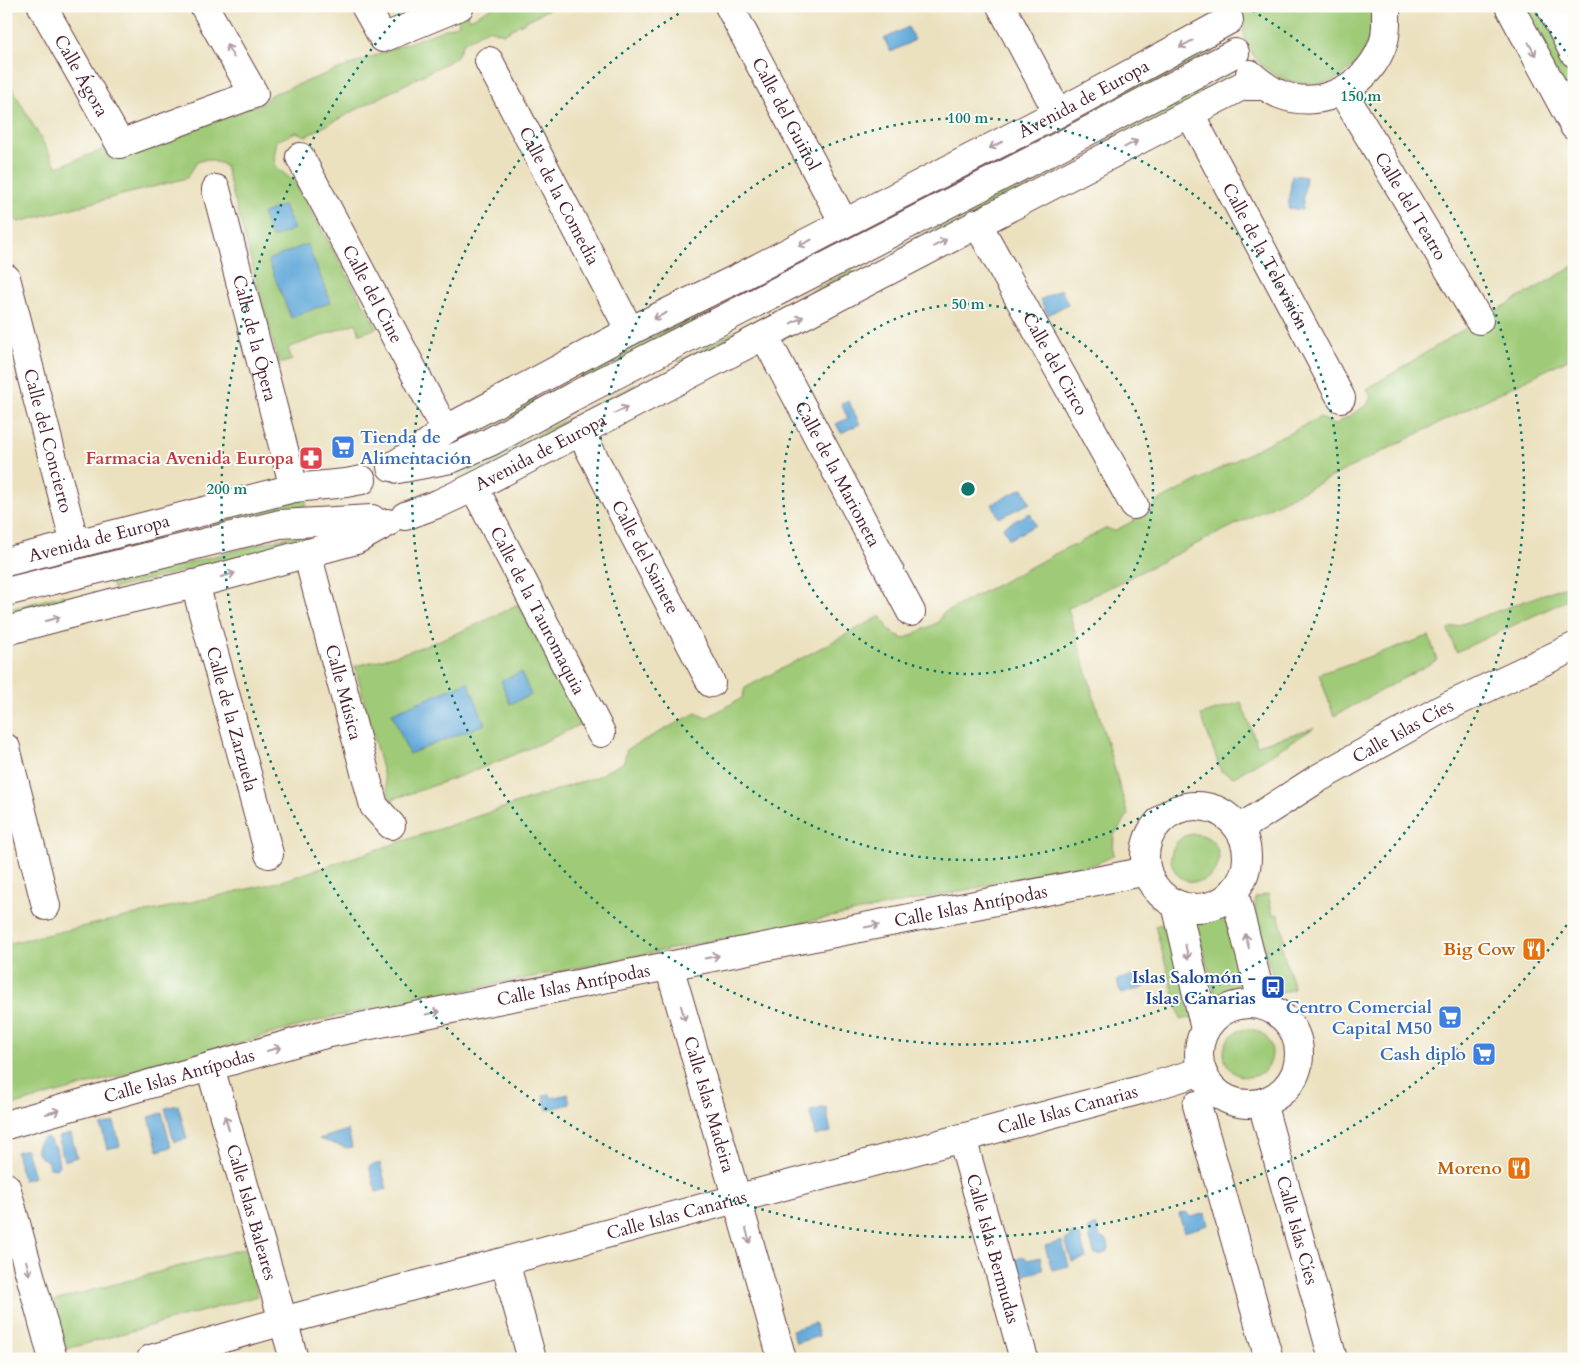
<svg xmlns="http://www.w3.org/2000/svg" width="1580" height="1365" viewBox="0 0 1580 1365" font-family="Cardo,serif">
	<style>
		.green { fill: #9fca77; stroke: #747451 }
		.water { fill: #64aada; stroke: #576482 }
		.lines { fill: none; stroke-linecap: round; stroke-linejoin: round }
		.minor-casing { stroke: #623c41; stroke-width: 30 }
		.minor { stroke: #fff; stroke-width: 28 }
		.oneway { stroke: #ae9aa0 }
		.ring { fill: none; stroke: #0f766e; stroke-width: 2.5; stroke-dasharray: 2.5 5 }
		.labels { text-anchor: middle; stroke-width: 4; stroke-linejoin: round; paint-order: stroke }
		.street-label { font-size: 18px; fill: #4a1f2b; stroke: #fdfcf7 }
		.shop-label { font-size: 18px; font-weight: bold; fill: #366cbe; stroke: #fdfcf7; text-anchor: end }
		.health-label { font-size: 18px; font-weight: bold; fill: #be3a42; stroke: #fdfcf7; text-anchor: end }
		.food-label { font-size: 18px; font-weight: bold; fill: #c56008; stroke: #fdfcf7; text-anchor: end }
		.transit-label { font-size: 18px; font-weight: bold; fill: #164399; stroke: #fdfcf7; text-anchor: end }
		.centre { fill: #0f766e; stroke: #fdfcf7; stroke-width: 2.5 }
		.ring-label { font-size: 15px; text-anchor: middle; font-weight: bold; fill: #0f766e; stroke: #fdfcf7; stroke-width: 4; stroke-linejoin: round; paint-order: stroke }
	</style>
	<rect width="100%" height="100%" fill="#fdfcf7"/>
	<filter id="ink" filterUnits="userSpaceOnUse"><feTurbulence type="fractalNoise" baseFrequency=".02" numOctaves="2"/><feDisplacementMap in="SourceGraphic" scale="10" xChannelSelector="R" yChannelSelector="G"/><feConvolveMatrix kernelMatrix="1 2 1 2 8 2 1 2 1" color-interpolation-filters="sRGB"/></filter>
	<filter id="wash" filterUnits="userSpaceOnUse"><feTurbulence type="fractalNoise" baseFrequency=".0096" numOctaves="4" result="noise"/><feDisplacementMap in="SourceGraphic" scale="20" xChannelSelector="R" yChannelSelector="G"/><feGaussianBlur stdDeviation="1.12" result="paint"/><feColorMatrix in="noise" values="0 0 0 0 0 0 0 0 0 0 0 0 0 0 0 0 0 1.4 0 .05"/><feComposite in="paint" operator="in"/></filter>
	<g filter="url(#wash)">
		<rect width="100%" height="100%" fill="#ebe1bf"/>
		<!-- green -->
		<path class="green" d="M 495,6 L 554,6 L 503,34 L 488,29 L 463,43 L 457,57 L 450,61 L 306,136 L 296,132 L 277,141 C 271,168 275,166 295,182 L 377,328 L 360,334 L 356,323 L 288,348 L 292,360 L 279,364 L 225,165 L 207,159 L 197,162 L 187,178 L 19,222 L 6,213 L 6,77 L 57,167 L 110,147 L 264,103 L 270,95 L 459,24 L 457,16 L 466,12 L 470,19 Z
			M 1244,6 L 1371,6 C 1374,20 1371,34 1366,47 C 1336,117 1228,80 1244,6 Z
			M 1517,6 L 1538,6 L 1574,76 L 1574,108 Z
			M 1210,46 L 1214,52 L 985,172 L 983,166 Z
			M 1230,75 L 1233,81 L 1105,147 L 1103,141 Z
			M 1056,165 L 1059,171 L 901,253 L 898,247 Z
			M 938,188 L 941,194 L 756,290 L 753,284 Z
			M 1574,266 L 1574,356 L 1068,608 L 1128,815 L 1114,835 L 1113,856 L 1095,864 L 333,1017 L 6,1107 L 6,944 L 279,882 L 596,777 L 624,762 L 627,749 L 696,713 L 706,718 L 742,698 L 745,688 L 881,616 L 889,630 L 903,639 L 939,622 L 942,614 L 1070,546 L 1071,547 L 1107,528 L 1114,531 L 1152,511 L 1155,503 L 1283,435 L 1284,436 L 1320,417 L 1334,425 L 1367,405 L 1371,397 L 1367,389 L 1456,334 Z
			M 852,270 L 855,276 L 682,367 L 679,361 Z
			M 709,307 L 712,313 L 583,381 L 579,375 Z
			M 636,384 L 639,390 L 461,482 L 458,475 Z
			M 535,397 L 538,404 L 447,452 L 443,445 Z
			M 305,498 L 307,505 L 209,530 L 207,523 Z
			M 318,529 L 320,536 L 113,589 L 111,583 Z
			M 157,537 L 158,543 L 6,582 L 6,575 Z
			M 1574,583 L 1574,597 L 1456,652 L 1448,629 Z
			M 63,595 L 64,602 L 6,617 L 6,610 Z
			M 518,604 L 581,724 C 520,755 456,779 390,800 L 355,666 C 412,653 466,632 518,604 Z
			M 1429,636 L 1437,660 L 1334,716 L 1319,674 Z
			M 1241,702 L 1257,745 L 1314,728 L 1234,777 L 1221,771 L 1201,715 Z
			M1171 858a24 24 0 1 1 48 0a24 24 0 1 1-48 0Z
			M 1268,894 L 1273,915 L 1278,914 L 1285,940 L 1280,941 L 1294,989 L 1279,993 C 1270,969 1254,923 1255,898 Z
			M 1223,908 L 1248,995 L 1233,998 L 1218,1005 L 1194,916 Z
			M 1169,922 L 1194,1017 L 1181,1020 L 1155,926 Z
			M1224 1053a24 24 0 1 1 48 0a24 24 0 1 1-48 0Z
			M 245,1248 L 258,1296 L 63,1350 L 50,1302 Z"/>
		<!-- water -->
		<path class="water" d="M 908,27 L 915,40 L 891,52 L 884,39 Z
			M 1292,175 L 1306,177 L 1302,210 L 1288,208 Z
			M 284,205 L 294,229 L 272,238 L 262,214 Z
			M 307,244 L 331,302 L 291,318 L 268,260 Z
			M 1061,289 L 1068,304 L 1048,315 L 1040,300 Z
			M 848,400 L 860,424 L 841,433 L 836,424 L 848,418 L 841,404 Z
			M 1023,488 L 1030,503 L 999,518 L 992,504 Z
			M 1030,513 L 1036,525 L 1009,539 L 1003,527 Z
			M 521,672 L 531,695 L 510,704 L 501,681 Z
			M 468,682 L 485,724 L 409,754 L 392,713 Z
			M 1141,973 L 1145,987 L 1121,994 L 1117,980 Z
			M 550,1094 L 551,1098 L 568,1094 L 570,1104 L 547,1110 L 543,1095 Z
			M 178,1105 L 187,1139 L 174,1142 L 165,1108 Z
			M 826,1107 L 831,1132 L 815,1136 L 810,1111 Z
			M 162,1113 L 171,1147 L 158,1151 L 149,1117 Z
			M 114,1122 L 120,1146 L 107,1149 L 101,1126 Z
			M 348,1130 L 352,1147 L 347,1148 L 319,1139 Z
			M 71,1134 L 77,1157 L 64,1161 L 58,1137 Z
			M 43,1138 L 48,1138 L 56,1148 L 59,1165 L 56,1169 L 49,1168 L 47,1161 C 45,1159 42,1158 40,1157 C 33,1151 39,1142 43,1138 Z
			M 26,1149 L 34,1177 L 23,1180 L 16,1152 Z
			M 380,1163 L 387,1189 L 376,1192 L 369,1166 Z
			M 1186,1212 L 1191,1217 L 1205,1213 L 1208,1225 L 1184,1232 L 1179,1214 Z
			M 1093,1226 L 1097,1226 L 1100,1237 L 1108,1242 L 1109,1249 L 1106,1253 L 1099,1255 L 1094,1253 L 1088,1230 Z
			M 1071,1234 L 1080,1236 L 1086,1258 L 1072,1262 L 1065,1240 L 1068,1239 Z
			M 1062,1241 L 1069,1266 L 1052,1270 L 1045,1246 Z
			M 1023,1256 L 1028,1260 L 1040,1257 L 1043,1270 L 1020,1276 L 1016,1260 Z
			M 815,1323 L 819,1336 L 796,1343 L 792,1330 Z"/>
	</g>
	<g filter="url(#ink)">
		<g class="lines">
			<!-- minor casing -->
			<g class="minor-casing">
				<g id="minor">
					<path id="s1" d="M 42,6 L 120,144 L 254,94 L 204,6"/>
					<path d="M 365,6 L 383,38 L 460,6"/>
					<path id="s2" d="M 729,6 L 844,223"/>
					<path d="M 1001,6 L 1058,113"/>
					<path d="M 1509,6 L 1574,126"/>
					<path d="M 1550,6 L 1574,53"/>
					<path id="s3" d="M 489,61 L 630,331"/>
					<path d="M 1250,74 C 1259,82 1268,89 1279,94 C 1322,112 1371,84 1384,41 C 1387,30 1386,18 1386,6"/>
					<path id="s4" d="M 1342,91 L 1479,320"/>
					<path id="s5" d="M 1190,114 L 1341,398"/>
					<path id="s6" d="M 300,157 L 445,430"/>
					<path id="s7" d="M 216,189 L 294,488"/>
					<path id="s8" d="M 977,223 L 1134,505"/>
					<path id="s9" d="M 6,278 L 75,544"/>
					<path id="s10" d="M 765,337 L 911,612"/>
					<path id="s11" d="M 580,431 L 711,683"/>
					<path id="s12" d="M 391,467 L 422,448 L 445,430 L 630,331 L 742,276 L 1058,113 L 1229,20"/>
					<path d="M 398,469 L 451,459 L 490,442 L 574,396 L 1058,147 L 1235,53"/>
					<path id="s13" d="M 474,487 L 601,733"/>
					<path id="s14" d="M 405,516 L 440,503 L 474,487 L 1242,86 L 1263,86"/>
					<path id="s15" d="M 307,553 L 374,806 L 391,825"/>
					<path id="s16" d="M 6,562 L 294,488 L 346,483 L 362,480"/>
					<path id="s17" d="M 195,584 L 269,854"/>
					<path d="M 6,592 L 280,524 L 372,519"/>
					<path d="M 6,631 L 111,603 L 195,584 L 356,540 L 387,523"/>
					<path d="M 6,748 L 46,906"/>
					<circle cx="1196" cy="857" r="51"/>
					<path id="s18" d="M 1239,829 L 1317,779 L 1440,710 L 1574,647"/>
					<path d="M 1234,891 L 1263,1005"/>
					<path d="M 1176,904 L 1205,1029"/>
					<path id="s19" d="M 669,966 C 707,1097 746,1227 782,1359"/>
					<circle cx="1249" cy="1054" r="50"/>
					<path id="s20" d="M 210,1067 L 294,1359"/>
					<path id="s21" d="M 1262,1103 L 1333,1359"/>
					<path d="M 1197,1105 L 1269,1359"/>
					<path id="s22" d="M 6,1125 L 325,1034 L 1147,871"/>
					<path id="s23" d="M 962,1138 L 1024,1359"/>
					<path d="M 6,1187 L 53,1359"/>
					<path d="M 505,1262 L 532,1359"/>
					<path id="s24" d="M 151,1359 L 283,1321 L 1140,1090 L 1202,1071"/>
				</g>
			</g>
			<!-- minor -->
			<use href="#minor" class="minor"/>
		</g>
		<!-- one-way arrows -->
		<defs><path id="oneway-shaft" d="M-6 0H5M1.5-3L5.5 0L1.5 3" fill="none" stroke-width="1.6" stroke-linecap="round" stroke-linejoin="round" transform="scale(1.25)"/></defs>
		<g class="oneway">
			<use href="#oneway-shaft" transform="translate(1186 44) rotate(152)"/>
			<use href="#oneway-shaft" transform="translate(1532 49) rotate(62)"/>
			<use href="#oneway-shaft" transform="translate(230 51) rotate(-120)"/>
			<use href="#oneway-shaft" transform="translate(1131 144) rotate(-27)"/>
			<use href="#oneway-shaft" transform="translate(996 145) rotate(153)"/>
			<use href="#oneway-shaft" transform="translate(805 243) rotate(153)"/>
			<use href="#oneway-shaft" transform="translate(940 243) rotate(-28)"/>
			<use href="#oneway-shaft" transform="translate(660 316) rotate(154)"/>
			<use href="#oneway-shaft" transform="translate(797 320) rotate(-28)"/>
			<use href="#oneway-shaft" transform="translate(621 410) rotate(-27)"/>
			<use href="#oneway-shaft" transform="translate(228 575) rotate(-15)"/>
			<use href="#oneway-shaft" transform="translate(53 619) rotate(-15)"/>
			<use href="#oneway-shaft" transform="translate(872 926) rotate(-11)"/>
			<use href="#oneway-shaft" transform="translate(1247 941) rotate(-105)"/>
			<use href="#oneway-shaft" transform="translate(1187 952) rotate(77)"/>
			<use href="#oneway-shaft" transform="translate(712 957) rotate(-11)"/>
			<use href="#oneway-shaft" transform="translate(433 1013) rotate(-11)"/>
			<use href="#oneway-shaft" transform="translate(683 1013) rotate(74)"/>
			<use href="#oneway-shaft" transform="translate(274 1049) rotate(-16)"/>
			<use href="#oneway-shaft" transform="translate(53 1112) rotate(-16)"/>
			<use href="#oneway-shaft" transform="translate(227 1123) rotate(-106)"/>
			<use href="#oneway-shaft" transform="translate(748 1236) rotate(75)"/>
			<use href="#oneway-shaft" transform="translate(28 1268) rotate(75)"/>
		</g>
	</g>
	<!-- distance rings -->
	<g class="ring">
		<circle cx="968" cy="489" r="185"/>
		<circle cx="968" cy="489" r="371"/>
		<path d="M1246 7A556 556 0 1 1 690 7"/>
		<path d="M1571 919A741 741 0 1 1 405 8M1531 8A741 741 0 0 1 1571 59"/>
	</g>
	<!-- icons -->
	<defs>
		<g id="supermarket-square" transform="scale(1.25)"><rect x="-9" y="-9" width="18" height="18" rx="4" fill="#3f7fe0" stroke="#fdfcf7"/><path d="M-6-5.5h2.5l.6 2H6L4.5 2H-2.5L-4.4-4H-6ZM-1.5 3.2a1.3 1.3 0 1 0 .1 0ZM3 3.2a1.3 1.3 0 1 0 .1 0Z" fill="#fff"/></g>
		<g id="pharmacy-square" transform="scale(1.25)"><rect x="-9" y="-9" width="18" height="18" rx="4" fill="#e0444e" stroke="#fdfcf7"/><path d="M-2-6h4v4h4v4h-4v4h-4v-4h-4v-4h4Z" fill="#fff"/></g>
		<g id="restaurant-square" transform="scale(1.25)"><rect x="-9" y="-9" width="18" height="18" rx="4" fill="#e8710a" stroke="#fdfcf7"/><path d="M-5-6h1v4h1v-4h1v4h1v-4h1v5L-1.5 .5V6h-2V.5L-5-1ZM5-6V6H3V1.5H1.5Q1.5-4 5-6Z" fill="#fff"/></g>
		<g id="bus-square" transform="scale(1.25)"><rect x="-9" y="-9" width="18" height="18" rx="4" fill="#1a4fb4" stroke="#fdfcf7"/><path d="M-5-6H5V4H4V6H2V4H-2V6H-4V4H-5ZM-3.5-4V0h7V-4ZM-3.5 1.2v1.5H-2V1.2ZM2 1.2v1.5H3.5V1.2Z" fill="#fff"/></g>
	</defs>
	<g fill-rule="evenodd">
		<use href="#supermarket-square" x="343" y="447"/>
		<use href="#pharmacy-square" x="311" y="458"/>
		<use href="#restaurant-square" x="1534" y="949"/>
		<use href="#bus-square" x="1273" y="987"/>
		<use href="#supermarket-square" x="1450" y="1017"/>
		<use href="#supermarket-square" x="1484" y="1054"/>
		<use href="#restaurant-square" x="1519" y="1168"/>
	</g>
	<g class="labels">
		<!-- street labels -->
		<g class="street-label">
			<text dy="6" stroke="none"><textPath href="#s1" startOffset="80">Calle Ágora</textPath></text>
			<text dy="6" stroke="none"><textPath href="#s12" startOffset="785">Avenida de Europa</textPath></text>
			<text dy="6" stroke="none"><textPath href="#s2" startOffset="122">Calle del Guiñol</textPath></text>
			<text dy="6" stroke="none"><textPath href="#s3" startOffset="152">Calle de la Comedia</textPath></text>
			<text dy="6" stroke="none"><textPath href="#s4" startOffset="134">Calle del Teatro</textPath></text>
			<text dy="6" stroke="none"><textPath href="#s5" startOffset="161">Calle de la Televisión</textPath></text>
			<text dy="6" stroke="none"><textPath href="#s6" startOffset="155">Calle del Cine</textPath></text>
			<text dy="6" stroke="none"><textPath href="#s7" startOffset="154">Calle de la Ópera</textPath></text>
			<text dy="6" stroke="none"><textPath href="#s8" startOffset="161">Calle del Circo</textPath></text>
			<text dy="6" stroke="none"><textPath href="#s9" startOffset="168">Calle del Concierto</textPath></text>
			<text dy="6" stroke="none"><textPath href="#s14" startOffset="150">Avenida de Europa</textPath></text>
			<text dy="6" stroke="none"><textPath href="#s10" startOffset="155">Calle de la Marioneta</textPath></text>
			<text dy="6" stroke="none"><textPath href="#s16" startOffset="96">Avenida de Europa</textPath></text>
			<text dy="6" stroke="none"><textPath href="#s11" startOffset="142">Calle del Sainete</textPath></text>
			<text dy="6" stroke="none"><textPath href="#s13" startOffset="139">Calle de la Tauromaquia</textPath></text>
			<text dy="6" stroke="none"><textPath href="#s15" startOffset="144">Calle Música</textPath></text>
			<text dy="6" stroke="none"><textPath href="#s17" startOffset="140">Calle de la Zarzuela</textPath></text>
			<text dy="6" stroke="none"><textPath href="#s18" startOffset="191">Calle Islas Cíes</textPath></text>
			<text dy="6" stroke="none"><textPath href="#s22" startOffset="990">Calle Islas Antípodas</textPath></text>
			<text dy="6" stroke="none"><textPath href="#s22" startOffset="585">Calle Islas Antípodas</textPath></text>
			<text dy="6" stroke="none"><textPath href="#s22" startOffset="180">Calle Islas Antípodas</textPath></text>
			<text dy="6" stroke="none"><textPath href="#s19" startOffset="144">Calle Islas Madeira</textPath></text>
			<text dy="6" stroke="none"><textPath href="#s24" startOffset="950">Calle Islas Canarias</textPath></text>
			<text dy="6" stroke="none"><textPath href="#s20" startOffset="151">Calle Islas Baleares</textPath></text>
			<text dy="6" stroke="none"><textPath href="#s24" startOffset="545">Calle Islas Canarias</textPath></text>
			<text dy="6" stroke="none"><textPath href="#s21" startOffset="132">Calle Islas Cíes</textPath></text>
			<text dy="6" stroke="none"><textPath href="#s23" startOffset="115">Calle Islas Bermudas</textPath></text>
		</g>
		<!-- shop labels -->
		<g class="shop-label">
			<text x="360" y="443" text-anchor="start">Tienda de<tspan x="360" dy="21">Alimentación</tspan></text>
			<text x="1432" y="1013">Centro Comercial<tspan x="1432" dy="21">Capital M50</tspan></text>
			<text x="1466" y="1060">Cash diplo</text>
		</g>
		<!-- health labels -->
		<g class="health-label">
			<text x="294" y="464">Farmacia Avenida Europa</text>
		</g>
		<!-- food labels -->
		<g class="food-label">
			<text x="1516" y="955">Big Cow</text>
			<text x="1502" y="1174">Moreno</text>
		</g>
		<!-- transit labels -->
		<g class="transit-label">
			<text x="1256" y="983">Islas Salomón -<tspan x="1256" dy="21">Islas Canarias</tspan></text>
		</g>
	</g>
	<circle cx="968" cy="489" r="8" class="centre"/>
	<g class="ring-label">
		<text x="1361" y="101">150 m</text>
		<text x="968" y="123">100 m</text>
		<text x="968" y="309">50 m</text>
		<text x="227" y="494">200 m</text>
	</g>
	<!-- margin -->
	<rect width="1580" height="1365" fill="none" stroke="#fdfcf7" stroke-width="25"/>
</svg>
